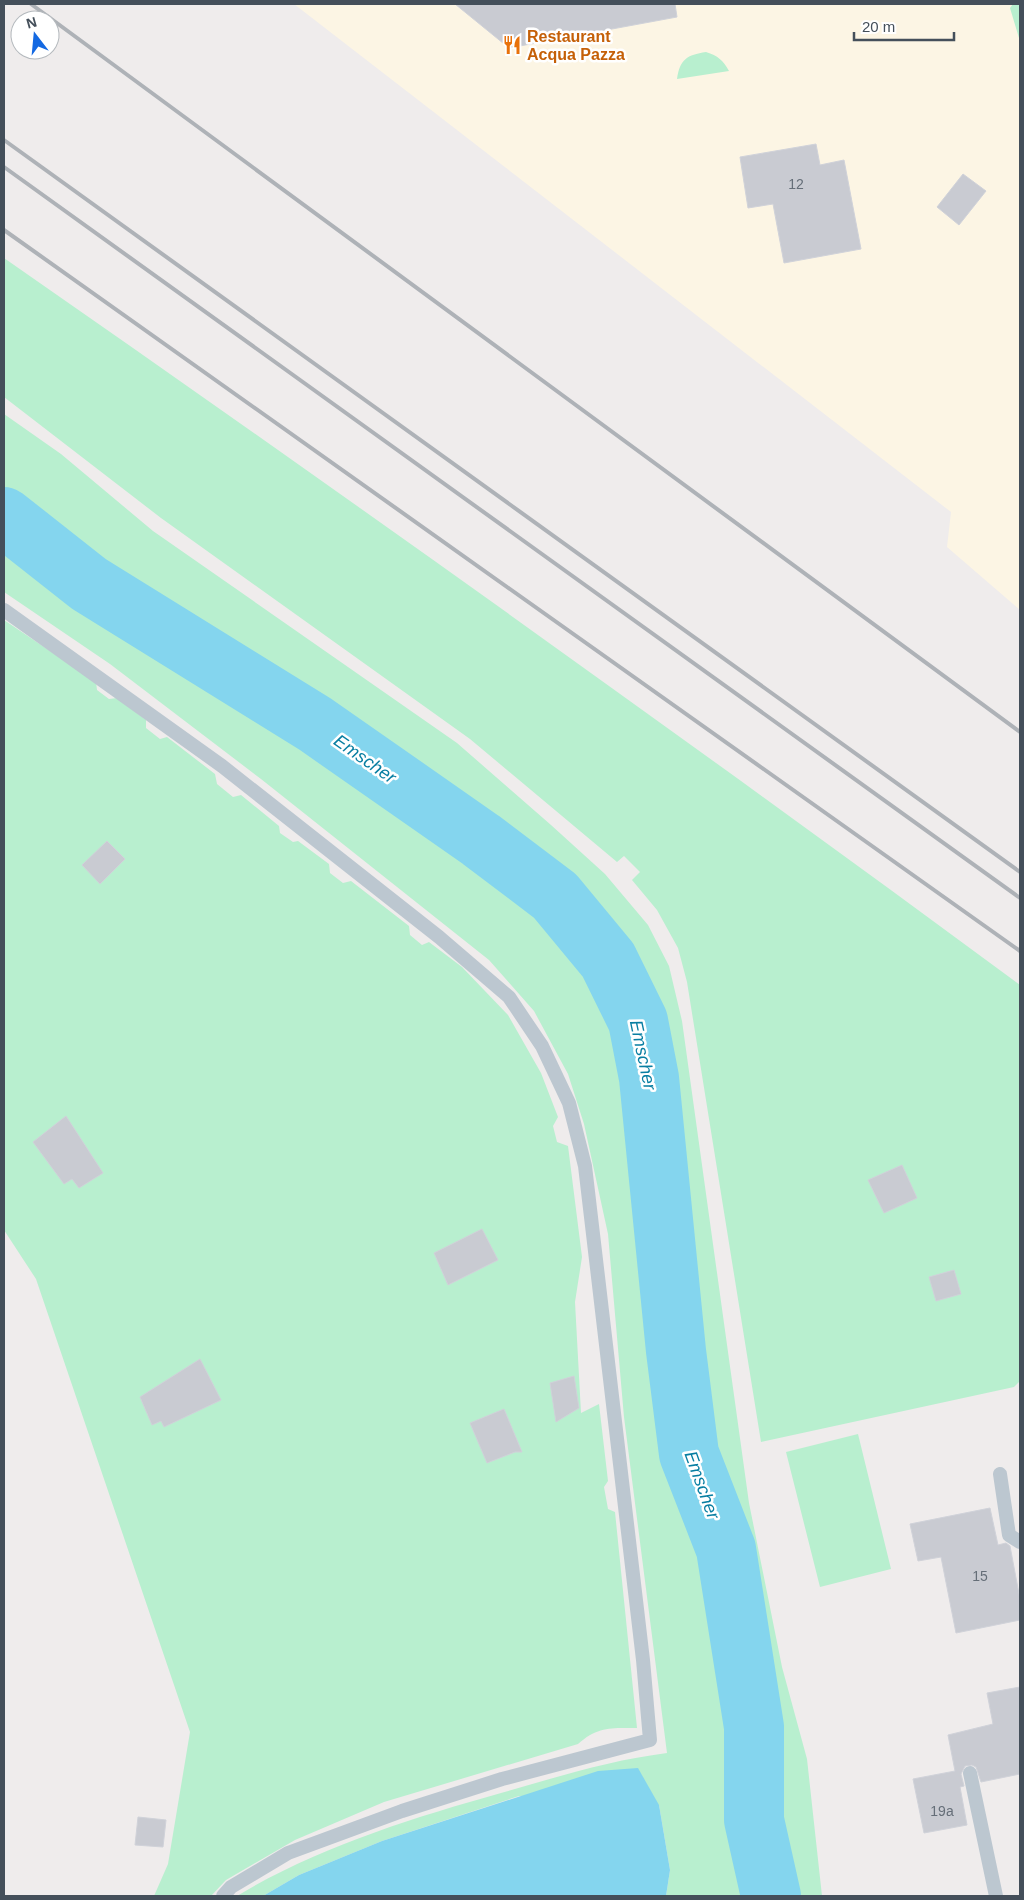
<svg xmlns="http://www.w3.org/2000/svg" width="1024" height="1900" viewBox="0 0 1024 1900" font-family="Helvetica,sans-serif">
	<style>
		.commercial { fill: #fcf5e4 }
		.green { fill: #b8efcf }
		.water { fill: #84d5ee }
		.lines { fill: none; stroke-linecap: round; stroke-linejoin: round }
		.stream { stroke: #84d5ee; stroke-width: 10 }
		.river { stroke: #84d5ee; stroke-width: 60 }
		.building { fill: #c9cbd2; stroke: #d0d2d9 }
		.lane { stroke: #bcc7d0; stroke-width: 14 }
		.rail { stroke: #aeb2b7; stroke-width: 4 }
		.labels { text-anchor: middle; stroke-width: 5; stroke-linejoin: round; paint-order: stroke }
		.number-label { font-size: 14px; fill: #656e78 }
		.food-label { font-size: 16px; font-weight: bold; fill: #c56008; stroke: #fff; text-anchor: start }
		.water-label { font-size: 18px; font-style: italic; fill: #087ea2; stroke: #fff }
	</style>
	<rect width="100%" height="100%" fill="#efecec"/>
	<!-- commercial -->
	<path class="commercial" d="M 294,4 L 1020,4 L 1020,610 L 947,547 L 951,512 Z"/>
	<!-- green -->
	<path class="green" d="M 1013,4 L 1020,4 L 1020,37 L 1019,38 L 1010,8 Z
		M 706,52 C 718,56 723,60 729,71 L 677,79 C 680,59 687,55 706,52 Z
		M 4,258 C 346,496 685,738 1020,985 L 1020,1381 L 1014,1387 L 761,1442 L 687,982 L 678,948 L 657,910 L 632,880 L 640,872 L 624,856 L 617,862 L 470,739 L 161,518 L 4,397 Z
		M 4,414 L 61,454 L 153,531 L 457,743 L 551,825 L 605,874 L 648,925 L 669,966 L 682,1021 L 749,1503 L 782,1667 L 807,1759 L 822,1896 L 666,1896 L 670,1870 L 659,1805 L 519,1796 L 382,1841 L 299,1875 L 263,1896 L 237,1896 C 316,1848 412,1818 501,1793 C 536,1783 572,1772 607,1764 C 627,1759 647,1756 667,1753 L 624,1417 L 608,1234 L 584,1124 L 568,1074 L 534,1011 L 489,960 L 261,779 L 110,664 L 4,592 Z
		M 4,620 L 96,682 L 97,690 L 109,699 L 117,698 L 146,720 L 146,728 L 160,739 L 167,737 L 215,774 L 217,784 L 233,797 L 241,795 L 279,826 L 280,833 L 293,842 L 298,841 L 329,864 L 330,873 L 343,883 L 351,881 L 409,926 L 410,935 L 422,945 L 429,942 L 462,967 L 508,1015 L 541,1073 L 558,1117 L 553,1126 L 557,1142 L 568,1146 L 582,1257 L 575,1302 L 581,1413 L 599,1404 L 608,1481 L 604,1487 L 608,1509 L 615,1512 L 637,1728 C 612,1728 598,1726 578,1744 L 384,1802 L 295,1840 L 226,1880 L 211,1896 L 154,1896 L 168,1864 L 190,1732 L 36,1279 L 4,1230 Z
		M 858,1434 L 891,1569 L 820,1587 L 786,1452 Z"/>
	<!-- water -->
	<path class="water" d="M 638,1768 L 659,1805 L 670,1870 L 666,1896 L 263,1896 L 299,1875 L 382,1841 L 598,1771 Z"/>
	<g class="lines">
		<!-- stream -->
		<path class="stream" d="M 766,1896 L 769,1883"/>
		<!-- river -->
		<path class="river" d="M 4,517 L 89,584 L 315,724 L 481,840 L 555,896 L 608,960 L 638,1021 L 649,1078 L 676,1351 L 689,1454 L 726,1549 L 754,1727 L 754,1820 L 771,1896"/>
	</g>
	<!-- building -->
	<path class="building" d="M 455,4 L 675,4 L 677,17 L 509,48 Z
		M 816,144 L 820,165 L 844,160 L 861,249 L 784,263 L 773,204 L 748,208 L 740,157 Z
		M 963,174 L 986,191 L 959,225 L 937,207 Z
		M 107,841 L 125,859 L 100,884 L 82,865 Z
		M 66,1116 L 103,1173 L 79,1188 L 72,1179 L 64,1184 L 33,1142 Z
		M 902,1165 L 917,1198 L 884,1213 L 868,1180 Z
		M 482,1229 L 498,1260 L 448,1285 L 434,1253 Z
		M 954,1270 L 961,1294 L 936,1301 L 929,1277 Z
		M 200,1359 L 221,1400 L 164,1427 L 161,1421 L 152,1425 L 140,1397 Z
		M 574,1376 L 579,1408 L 556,1422 L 550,1383 Z
		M 504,1409 L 522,1452 L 515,1452 L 487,1463 L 470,1423 Z
		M 990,1508 L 998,1545 L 1006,1543 L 1010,1546 L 1020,1599 L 1020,1620 L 956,1633 L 941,1557 L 918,1561 L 910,1524 Z
		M 1020,1687 L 1020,1774 L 981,1782 L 976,1767 L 972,1765 L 965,1766 L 961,1774 L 964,1786 L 960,1787 L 967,1825 L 924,1833 L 913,1779 L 955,1771 L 948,1735 L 993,1724 L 987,1693 Z
		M 138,1817 L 166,1820 L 163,1847 L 135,1845 Z"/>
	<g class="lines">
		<!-- lane -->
		<path class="lane" d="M 4,610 L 222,766 L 439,937 L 509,997 L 542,1046 L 569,1103 L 585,1166 L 643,1660 L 650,1740 L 502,1779 L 402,1811 L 288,1853 L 231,1887 L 223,1896
			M 1000,1474 L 1009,1535 L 1020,1542
			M 970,1773 L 996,1896"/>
		<!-- rail -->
		<path class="rail" d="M 31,4 L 1020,732
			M 4,140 L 1020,872
			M 4,167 L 1020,898
			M 4,230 L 1020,951"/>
	</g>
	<!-- icons -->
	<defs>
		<g id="restaurant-bare" transform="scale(1.5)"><path d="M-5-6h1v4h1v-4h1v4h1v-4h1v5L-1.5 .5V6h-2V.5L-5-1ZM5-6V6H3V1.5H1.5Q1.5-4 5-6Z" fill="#e8710a" stroke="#fff" stroke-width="2.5" paint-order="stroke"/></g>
	</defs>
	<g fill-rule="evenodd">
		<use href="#restaurant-bare" x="512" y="45"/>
	</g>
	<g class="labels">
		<!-- number labels -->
		<g class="number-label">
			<text x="796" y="189">12</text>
			<text x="980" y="1581">15</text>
			<text x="942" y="1816">19a</text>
		</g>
		<!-- food labels -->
		<g class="food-label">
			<text x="527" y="42">Restaurant<tspan x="527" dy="18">Acqua Pazza</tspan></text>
		</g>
		<!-- water labels -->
		<g class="water-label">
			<text transform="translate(365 759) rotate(35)" y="6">Emscher</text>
			<text transform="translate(643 1055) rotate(78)" y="6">Emscher</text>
			<text transform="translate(702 1485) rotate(70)" y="6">Emscher</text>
		</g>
	</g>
	<!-- border -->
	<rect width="1024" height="1900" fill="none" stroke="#444f5a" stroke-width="10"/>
	<!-- north arrow -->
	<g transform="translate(35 35) rotate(344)"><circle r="24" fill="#ffffff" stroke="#b4b9bd"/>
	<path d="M0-4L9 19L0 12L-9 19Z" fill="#1469e2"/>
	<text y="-8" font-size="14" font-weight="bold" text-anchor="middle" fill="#444f5a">N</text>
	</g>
	<!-- scale -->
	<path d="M854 32v8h100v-8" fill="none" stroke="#444f5a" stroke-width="2.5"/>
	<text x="862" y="32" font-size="15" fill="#444f5a" stroke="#ffffff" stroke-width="4" paint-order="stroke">20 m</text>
</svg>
